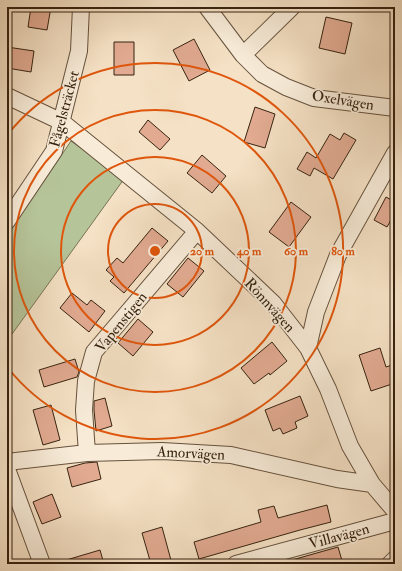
<svg xmlns="http://www.w3.org/2000/svg" width="402" height="571" viewBox="0 0 402 571" font-family="'IM FELL Double Pica',serif">
	<style>
		.green { fill: #b6c499; stroke: #767454 }
		.building { fill: #e1aa91; stroke: #362310 }
		.lines { fill: none; stroke-linecap: round; stroke-linejoin: round }
		.street-casing { stroke: #66523d; stroke-width: 18 }
		.street { stroke: #f8ecd9; stroke-width: 16 }
		.ring { fill: none; stroke: #df560c; stroke-width: 2 }
		.labels { text-anchor: middle; stroke-width: 3.5; stroke-linejoin: round; paint-order: stroke }
		.street-label { font-size: 15px; fill: #362310; stroke: #f8ecd9 }
		.centre { fill: #df560c; stroke: #f8ecd9; stroke-width: 2 }
		.ring-label { font-size: 12px; text-anchor: middle; font-weight: bold; fill: #df560c; stroke: #f8ecd9; stroke-width: 3.5; stroke-linejoin: round; paint-order: stroke }
	</style>
	<rect width="100%" height="100%" fill="#f5e1c5"/>
	<filter id="stains"><feTurbulence type="fractalNoise" baseFrequency=".005" numOctaves="4"/><feColorMatrix values="0 0 0 0 .2 0 0 0 0 .09 0 0 0 0 .02 0 0 0 .5 -.17"/></filter>
	<radialGradient id="worn" r=".72"><stop offset=".6" stop-color="#630" stop-opacity="0"/><stop offset="1" stop-color="#630" stop-opacity=".3"/></radialGradient>
	<!-- green -->
	<path class="green" d="M 71,141 L 124,179 L 7,341 L 7,236 Z"/>
	<!-- building -->
	<path class="building" d="M 31,7 L 51,7 L 47,30 L 28,27 Z
		M 326,17 L 352,23 L 345,54 L 319,48 Z
		M 194,39 L 210,70 L 189,81 L 173,50 Z
		M 114,42 L 134,42 L 134,75 L 114,75 Z
		M 7,47 L 34,51 L 31,72 L 7,68 Z
		M 255,107 L 275,114 L 265,148 L 244,142 Z
		M 148,120 L 170,139 L 160,150 L 139,132 Z
		M 344,133 L 356,140 L 333,179 L 314,168 L 310,176 L 297,169 L 307,152 L 316,158 L 330,134 L 340,140 Z
		M 202,155 L 226,176 L 212,193 L 187,173 Z
		M 386,197 L 395,202 L 395,213 L 387,227 L 374,220 Z
		M 291,202 L 311,217 L 289,247 L 269,232 Z
		M 152,228 L 168,241 L 124,293 L 110,281 L 114,277 L 106,270 L 117,258 L 123,263 Z
		M 188,258 L 204,271 L 183,297 L 167,284 Z
		M 72,293 L 87,305 L 91,300 L 105,311 L 89,332 L 60,308 Z
		M 138,319 L 153,332 L 133,356 L 118,343 Z
		M 272,342 L 287,361 L 270,375 L 269,373 L 254,384 L 241,368 Z
		M 380,348 L 386,367 L 395,364 L 395,383 L 371,391 L 359,355 Z
		M 75,359 L 79,372 L 77,377 L 44,387 L 39,370 Z
		M 300,396 L 308,416 L 295,422 L 297,428 L 283,434 L 280,428 L 273,431 L 265,410 Z
		M 105,398 L 112,426 L 96,431 L 94,410 L 94,401 Z
		M 51,405 L 60,440 L 43,445 L 33,410 Z
		M 97,462 L 101,479 L 72,487 L 67,468 L 85,463 Z
		M 52,494 L 61,517 L 42,524 L 33,502 Z
		M 327,505 L 331,522 L 300,530 L 199,559 L 194,542 L 261,522 L 258,510 L 274,506 L 278,518 Z
		M 162,527 L 172,564 L 151,564 L 142,533 Z
		M 338,547 L 343,564 L 292,564 L 292,560 Z
		M 100,550 L 104,564 L 64,564 L 63,561 Z"/>
	<g class="lines">
		<!-- street casing -->
		<g class="street-casing">
			<path id="street" d="M 207,7 L 243,55 L 262,74 L 286,87 L 314,98 L 395,108
				M 243,55 L 292,7
				M 7,96 L 62,122 L 197,231 L 273,303 L 308,348 L 328,389 L 350,446 L 372,484 L 395,511
				M 7,221 L 54,151 L 79,51 L 81,7
				M 308,348 L 316,312 L 338,255 L 395,153
				M 87,453 L 84,410 L 86,381 L 94,352 L 197,231
				M 7,462 L 87,453 L 162,451 L 231,455 L 337,479 L 372,484
				M 7,469 L 42,564
				M 236,564 L 395,521
				M 390,564 L 395,559"/>
		</g>
		<!-- street -->
		<use href="#street" class="street"/>
	</g>
	<!-- distance rings -->
	<g class="ring">
		<circle cx="155" cy="251" r="47"/>
		<circle cx="155" cy="251" r="94"/>
		<circle cx="155" cy="251" r="141"/>
		<path d="M8 134A188 188 0 1 1 8 368"/>
	</g>
	<g class="labels">
		<!-- street labels -->
		<g class="street-label">
			<text transform="translate(343 100) rotate(9)" y="5">Oxelvägen</text>
			<text transform="translate(64 109) rotate(-75)" y="5">Fågelsträcket</text>
			<text transform="translate(270 305) rotate(48)" y="5">Rönnvägen</text>
			<text transform="translate(121 322) rotate(-51)" y="5">Vapenstigen</text>
			<text transform="translate(191 453) rotate(3)" y="5">Amorvägen</text>
			<text transform="translate(339 536) rotate(-15)" y="5">Villavägen</text>
		</g>
	</g>
	<circle cx="155" cy="251" r="6" class="centre"/>
	<g class="ring-label">
		<text x="202" y="255">20 m</text>
		<text x="249" y="255">40 m</text>
		<text x="296" y="255">60 m</text>
		<text x="343" y="255">80 m</text>
	</g>
	<!-- margin -->
	<rect width="402" height="571" fill="none" stroke="#f5e1c5" stroke-width="24"/>
	<rect x="8" y="8" width="386" height="555" fill="none" stroke="#362310" stroke-width="2"/>
	<rect x="12" y="12" width="378" height="547" fill="none" stroke="#362310"/>
	<rect width="100%" height="100%" filter="url(#stains)"/>
	<rect width="100%" height="100%" fill="url(#worn)"/>
</svg>
